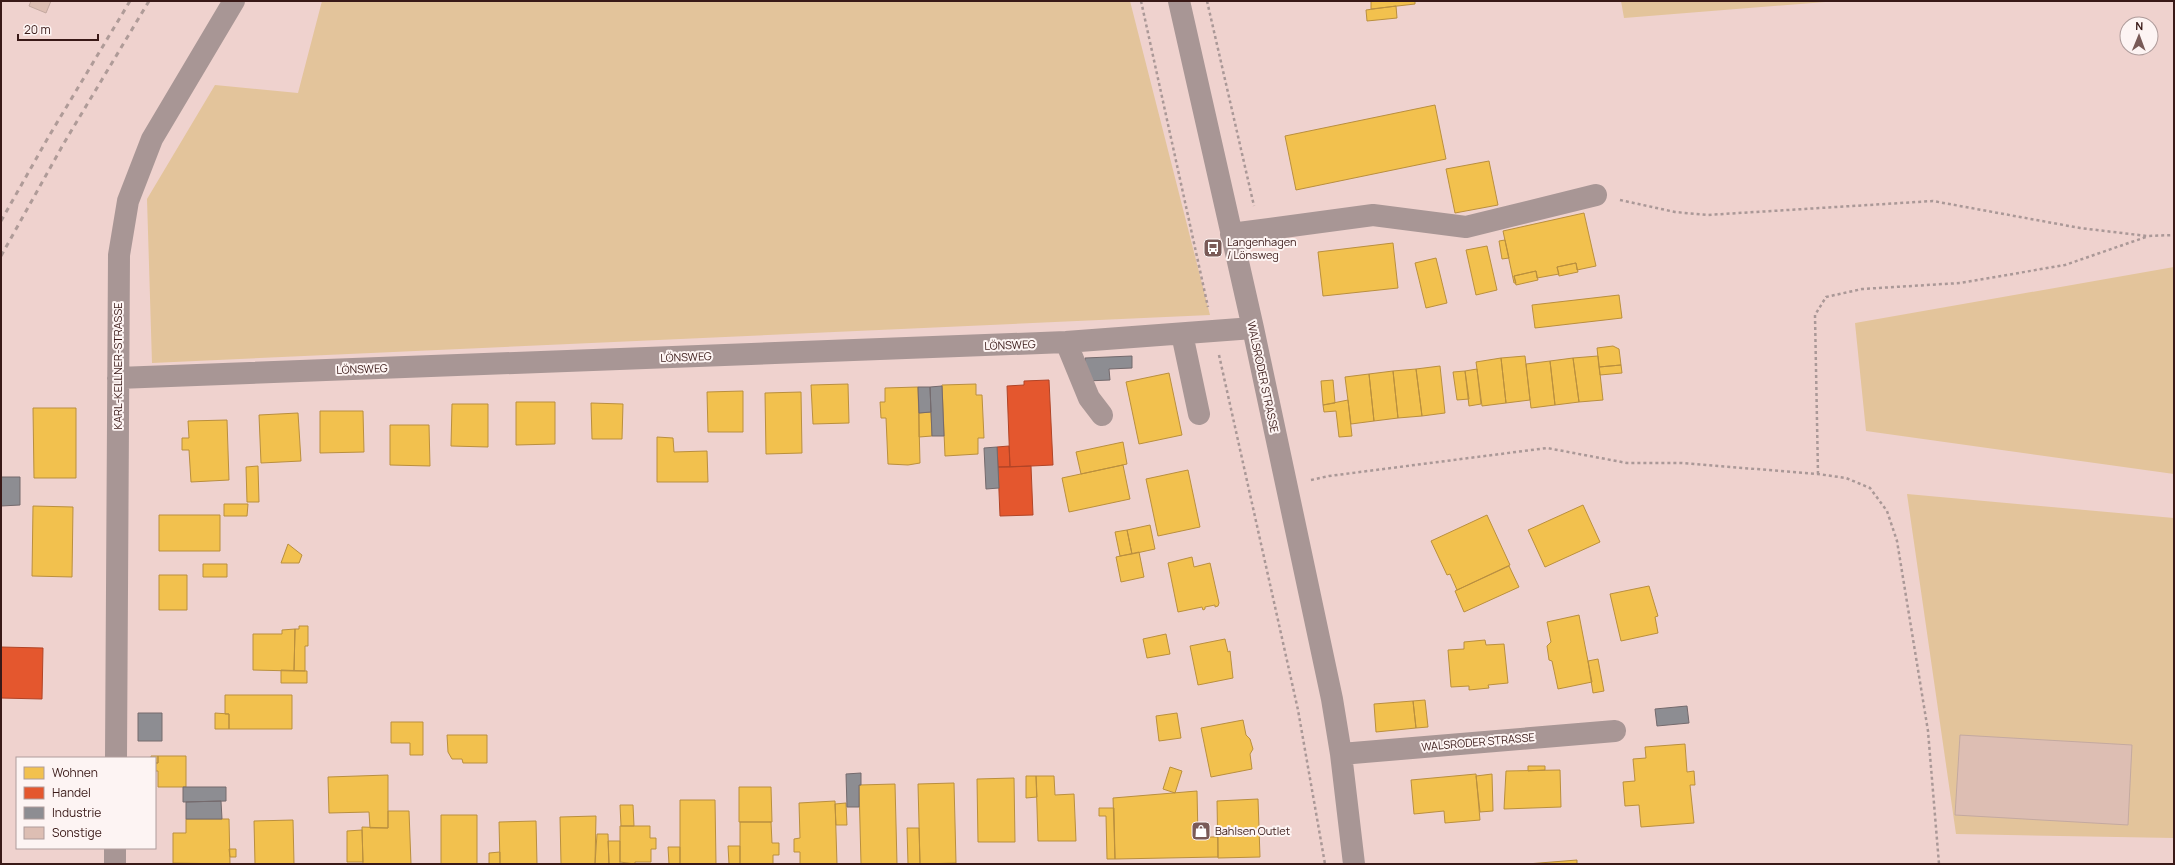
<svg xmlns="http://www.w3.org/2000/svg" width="2175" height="865" viewBox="0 0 2175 865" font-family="Manrope,sans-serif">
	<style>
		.green { fill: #e3c49b }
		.homes { fill: #f2c14e; stroke: #ba8f3e }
		.shops { fill: #e4572e; stroke: #b14427 }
		.industry { fill: #8d8d92; stroke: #746a6d }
		.building { fill: #ddbeb3; stroke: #c4a9a0 }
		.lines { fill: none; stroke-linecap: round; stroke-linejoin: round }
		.path { stroke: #aa9897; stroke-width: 2.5; stroke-dasharray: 3 3; stroke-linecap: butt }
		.minor { stroke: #a89695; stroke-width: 22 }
		.rail { stroke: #af9b98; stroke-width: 3; stroke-dasharray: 5 5; stroke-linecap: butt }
		.labels { text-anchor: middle; stroke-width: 4; stroke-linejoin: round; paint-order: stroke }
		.poi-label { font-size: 11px; fill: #391917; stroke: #fdf4f3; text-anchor: start }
		.street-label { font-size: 11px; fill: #391917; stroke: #fdf4f3 }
	</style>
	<rect width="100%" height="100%" fill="#efd2ce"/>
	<!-- green -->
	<path class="green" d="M 322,1 L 1130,1 L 1210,315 L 152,363 L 147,199 L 215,85 L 298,93 Z
		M 1621,1 L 1838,1 L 1624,18 Z
		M 2174,267 L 2174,474 L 1866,431 L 1855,323 Z
		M 1907,494 L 2174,518 L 2174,838 L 1956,834 Z"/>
	<!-- homes -->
	<path class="homes" d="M 1371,1 L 1415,1 L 1415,4 L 1371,9 Z
		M 1396,6 L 1397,18 L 1367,21 L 1366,10 Z
		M 1435,105 L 1446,159 L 1296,190 L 1285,136 Z
		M 1489,161 L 1498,205 L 1455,213 L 1446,169 Z
		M 1584,213 L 1596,266 L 1577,270 L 1576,263 L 1557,267 L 1559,274 L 1537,278 L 1536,271 L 1514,276 L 1516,283 L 1514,283 L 1503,231 Z
		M 1505,240 L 1509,258 L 1502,259 L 1499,241 Z
		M 1393,243 L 1398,288 L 1323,296 L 1318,252 Z
		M 1487,246 L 1497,290 L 1476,295 L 1466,250 Z
		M 1436,258 L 1447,303 L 1426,308 L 1415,263 Z
		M 1576,263 L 1578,272 L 1559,276 L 1557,267 Z
		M 1536,271 L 1538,280 L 1516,285 L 1514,276 Z
		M 1619,295 L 1622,318 L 1535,328 L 1532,305 Z
		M 1613,346 L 1619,349 L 1621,365 L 1599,367 L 1597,348 Z
		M 1525,356 L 1530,400 L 1506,403 L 1501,358 Z
		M 1598,356 L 1603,400 L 1579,402 L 1573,358 Z
		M 1501,358 L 1506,403 L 1482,406 L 1476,362 Z
		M 1573,358 L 1579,402 L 1555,405 L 1550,361 Z
		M 1550,361 L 1555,405 L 1531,408 L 1526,364 Z
		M 1621,365 L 1622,373 L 1600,375 L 1599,367 Z
		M 1440,366 L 1445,413 L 1422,416 L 1416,369 Z
		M 1416,369 L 1422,416 L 1398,418 L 1393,371 Z
		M 1477,369 L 1481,404 L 1469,406 L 1465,371 Z
		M 1393,371 L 1398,418 L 1374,421 L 1369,374 Z
		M 1465,371 L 1469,399 L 1457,400 L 1453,372 Z
		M 1169,373 L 1182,435 L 1139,444 L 1126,382 Z
		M 1369,374 L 1374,421 L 1351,424 L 1345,377 Z
		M 1333,380 L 1335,403 L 1323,405 L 1321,381 Z
		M 848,384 L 849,423 L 813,424 L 811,385 Z
		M 976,384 L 976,395 L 982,395 L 984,438 L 978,438 L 978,454 L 945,456 L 942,385 Z
		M 918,387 L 920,463 L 908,465 L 888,464 L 886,418 L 881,418 L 880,402 L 885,402 L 885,388 Z
		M 743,391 L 743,432 L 708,432 L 707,392 Z
		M 801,392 L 802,453 L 766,454 L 765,393 Z
		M 1348,400 L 1352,436 L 1339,437 L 1336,411 L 1324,412 L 1323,405 Z
		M 516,402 L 555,402 L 555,444 L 516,445 Z
		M 591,403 L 623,404 L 622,439 L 592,439 Z
		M 452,404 L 488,404 L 488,447 L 451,446 Z
		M 33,408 L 76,408 L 76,478 L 34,478 Z
		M 320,411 L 363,411 L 364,452 L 320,453 Z
		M 931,412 L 932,436 L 919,437 L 919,413 Z
		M 298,413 L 301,461 L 261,463 L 259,415 Z
		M 227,420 L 229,480 L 191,482 L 189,450 L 182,450 L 182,438 L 189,438 L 188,421 Z
		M 390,425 L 429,425 L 430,466 L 390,465 Z
		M 657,437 L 673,438 L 674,452 L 707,451 L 708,482 L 657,482 Z
		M 1123,442 L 1127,464 L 1081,474 L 1076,452 Z
		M 1123,465 L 1130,499 L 1069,512 L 1062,478 Z
		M 258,466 L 259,502 L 247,502 L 246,467 Z
		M 1188,470 L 1200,527 L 1158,536 L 1146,479 Z
		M 224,504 L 248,504 L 247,516 L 224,516 Z
		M 1583,505 L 1600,542 L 1545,567 L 1528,530 Z
		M 33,506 L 73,507 L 72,577 L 32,576 Z
		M 159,515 L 220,515 L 220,551 L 159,551 Z
		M 1487,515 L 1510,565 L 1457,590 L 1450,574 L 1447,575 L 1431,541 Z
		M 1150,525 L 1155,549 L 1132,554 L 1127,530 Z
		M 1127,530 L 1132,554 L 1120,556 L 1115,532 Z
		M 288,544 L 302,555 L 299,563 L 281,563 Z
		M 1139,552 L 1144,577 L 1121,582 L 1116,557 Z
		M 1192,557 L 1194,567 L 1210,563 L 1219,603 L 1218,606 L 1215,607 L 1215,605 L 1205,607 L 1205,609 L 1203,610 L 1202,607 L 1178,612 L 1168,563 Z
		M 203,564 L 227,564 L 227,577 L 203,577 Z
		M 1509,566 L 1519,587 L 1464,612 L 1455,591 Z
		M 159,575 L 187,575 L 187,610 L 159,610 Z
		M 1649,586 L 1658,616 L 1655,617 L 1658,633 L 1621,641 L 1610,594 Z
		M 1579,615 L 1592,682 L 1558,689 L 1552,661 L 1549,660 L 1547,646 L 1551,642 L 1547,622 Z
		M 299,626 L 308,626 L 308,646 L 305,646 L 305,671 L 294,671 L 295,629 L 299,629 Z
		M 295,629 L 294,671 L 253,670 L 253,634 L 282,634 L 282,630 Z
		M 1166,634 L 1170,654 L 1147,658 L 1143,639 Z
		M 1225,639 L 1228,652 L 1230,651 L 1233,678 L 1198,685 L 1190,646 Z
		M 1485,640 L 1486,645 L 1504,644 L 1508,683 L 1488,685 L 1489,688 L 1469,690 L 1469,686 L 1451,687 L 1448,650 L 1464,649 L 1464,642 Z
		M 1598,659 L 1604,691 L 1593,693 L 1588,661 Z
		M 281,670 L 307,671 L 307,683 L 281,683 Z
		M 225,695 L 292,695 L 292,729 L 229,729 L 229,714 L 225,714 Z
		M 1425,700 L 1428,727 L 1416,728 L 1413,701 Z
		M 1413,701 L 1416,728 L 1376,732 L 1374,704 Z
		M 215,713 L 229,714 L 229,729 L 215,729 Z
		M 1177,713 L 1181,738 L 1159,741 L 1156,716 Z
		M 1243,720 L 1246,735 L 1250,739 L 1253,749 L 1250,754 L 1252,769 L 1211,777 L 1201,728 Z
		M 391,722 L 423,722 L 423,755 L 410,755 L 410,743 L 391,743 Z
		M 447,735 L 487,735 L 487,763 L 463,763 L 462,759 L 452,759 L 448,752 Z
		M 1685,744 L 1687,772 L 1694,771 L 1695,785 L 1690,785 L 1694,823 L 1641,827 L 1639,805 L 1625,806 L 1623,782 L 1635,781 L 1633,759 L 1646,758 L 1645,747 Z
		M 151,756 L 158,756 L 158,763 L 155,763 L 155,758 L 151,758 Z
		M 158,756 L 186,756 L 186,787 L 158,787 L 158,771 L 155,771 L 155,763 L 158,763 Z
		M 1528,766 L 1545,766 L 1545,770 L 1528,771 Z
		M 1170,767 L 1182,771 L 1175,793 L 1163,789 Z
		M 1560,770 L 1561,807 L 1504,809 L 1506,771 Z
		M 1476,774 L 1480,820 L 1445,823 L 1444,811 L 1414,814 L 1411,780 Z
		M 1492,774 L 1493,811 L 1480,812 L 1476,776 Z
		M 388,775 L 388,828 L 370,828 L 369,812 L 329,813 L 328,777 Z
		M 1026,776 L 1036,776 L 1037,797 L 1026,798 Z
		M 1036,776 L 1054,776 L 1055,795 L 1074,794 L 1076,841 L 1038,841 Z
		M 1014,778 L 1015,842 L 978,842 L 977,779 Z
		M 954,783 L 956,863 L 920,864 L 918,784 Z
		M 895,784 L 897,864 L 861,864 L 859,785 Z
		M 739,787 L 771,787 L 772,822 L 739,822 Z
		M 1197,791 L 1198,837 L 1218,837 L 1218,857 L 1115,859 L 1113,798 Z
		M 1258,799 L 1260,857 L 1218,858 L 1217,801 Z
		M 680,800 L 715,800 L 716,864 L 680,864 Z
		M 835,801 L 837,864 L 800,864 L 800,852 L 794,852 L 794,839 L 800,838 L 799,803 Z
		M 846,803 L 847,825 L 836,825 L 835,804 Z
		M 620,805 L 633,805 L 634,826 L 621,826 Z
		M 1099,808 L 1114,808 L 1115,859 L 1107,859 L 1106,816 L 1099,816 Z
		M 388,811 L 409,811 L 411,864 L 363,864 L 362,827 L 388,828 Z
		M 441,815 L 477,815 L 477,864 L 441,864 Z
		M 596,816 L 595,864 L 561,864 L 560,817 Z
		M 186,819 L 229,819 L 230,864 L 173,863 L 173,833 L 186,833 Z
		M 293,820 L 294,864 L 255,864 L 254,821 Z
		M 536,821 L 537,864 L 500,864 L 499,822 Z
		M 740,822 L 771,822 L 772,843 L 779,843 L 779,855 L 773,855 L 773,864 L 740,864 Z
		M 620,826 L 650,826 L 650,838 L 656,838 L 656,849 L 651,849 L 651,862 L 635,862 L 635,864 L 620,862 Z
		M 907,828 L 919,828 L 920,864 L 908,864 Z
		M 362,830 L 363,862 L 347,862 L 347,831 Z
		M 597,834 L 608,834 L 609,864 L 595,864 Z
		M 608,841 L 620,841 L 620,864 L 609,864 Z
		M 728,846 L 740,846 L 740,864 L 729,864 Z
		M 668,847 L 680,847 L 680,864 L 669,864 Z
		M 229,849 L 236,849 L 236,857 L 230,857 Z
		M 500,852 L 500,864 L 489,864 L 489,853 Z
		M 1577,860 L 1577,864 L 1527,864 Z"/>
	<!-- shops -->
	<path class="shops" d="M 1049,380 L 1053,465 L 1010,467 L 1007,386 L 1024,385 L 1024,381 Z
		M 1009,446 L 1010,467 L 998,467 L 997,447 Z
		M 1031,466 L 1033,515 L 1000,516 L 998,467 Z
		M 1,647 L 43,648 L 42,699 L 1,698 Z"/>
	<!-- industry -->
	<path class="industry" d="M 1132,356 L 1132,368 L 1109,369 L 1110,380 L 1086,381 L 1085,358 Z
		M 942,386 L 944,436 L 932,436 L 930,387 Z
		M 918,387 L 930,387 L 931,412 L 919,413 Z
		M 997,447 L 999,488 L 986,489 L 984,448 Z
		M 1,477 L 20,477 L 20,505 L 1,506 Z
		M 1687,706 L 1689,723 L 1657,726 L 1655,709 Z
		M 138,713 L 162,713 L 162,741 L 138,741 Z
		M 861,773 L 861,785 L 859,785 L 859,807 L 847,807 L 846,774 Z
		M 183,787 L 226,787 L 226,801 L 183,802 Z
		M 221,801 L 222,819 L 186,819 L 186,802 Z"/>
	<!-- building -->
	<path class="building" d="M 31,1 L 51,1 L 46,13 L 29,6 Z
		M 1960,735 L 2132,745 L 2128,825 L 1955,815 Z"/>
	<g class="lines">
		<!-- path -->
		<path class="path" d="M 1141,1 L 1208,307
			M 1207,1 L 1254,206
			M 1620,200 L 1675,212 L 1707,215 L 1933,201 L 2080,228 L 2147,236 L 2174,235
			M 1219,355 L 1298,710 L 1325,864
			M 1818,474 L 1815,315 L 1826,297 L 1862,289 L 1960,283 L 2065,265 L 2146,237
			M 1311,480 L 1329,476 L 1547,448 L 1627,463 L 1681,463 L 1818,474 L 1846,478 L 1870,488 L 1887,511 L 1897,541 L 1928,731 L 1939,864"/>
		<!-- minor -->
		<path class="minor" d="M 1179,1 L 1253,328 L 1332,699 L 1341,754 L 1354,864
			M 1231,234 L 1373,215 L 1466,227 L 1596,195
			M 1182,334 L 1199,414
			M 1066,342 L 1089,398 L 1102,415
			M 118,378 L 1066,342 L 1253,328
			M 1341,754 L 1615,731
			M 116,758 L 119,255 L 128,201 L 152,139 L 234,1
			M 115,864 L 115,848"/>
		<!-- rail -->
		<path class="rail" d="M 1,221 L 49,136 L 130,1
			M 1,256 L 64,143 L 149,1"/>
	</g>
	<!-- icons -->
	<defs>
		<g id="bus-square" transform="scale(1)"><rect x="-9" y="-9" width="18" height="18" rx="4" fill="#795a57" stroke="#fdf4f3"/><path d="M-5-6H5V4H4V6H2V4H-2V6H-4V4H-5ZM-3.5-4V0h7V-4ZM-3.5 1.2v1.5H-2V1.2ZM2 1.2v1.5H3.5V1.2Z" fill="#fff"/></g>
		<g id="shop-square" transform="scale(1)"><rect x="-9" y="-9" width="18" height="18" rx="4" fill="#795a57" stroke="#fdf4f3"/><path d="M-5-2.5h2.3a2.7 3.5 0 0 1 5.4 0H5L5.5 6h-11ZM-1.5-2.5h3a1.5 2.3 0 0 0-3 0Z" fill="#fff"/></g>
	</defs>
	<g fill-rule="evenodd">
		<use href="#bus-square" x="1213" y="248"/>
		<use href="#shop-square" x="1201" y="831"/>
	</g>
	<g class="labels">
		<!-- poi labels -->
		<g class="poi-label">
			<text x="1227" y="246">Langenhagen<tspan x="1227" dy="13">/ Lönsweg</tspan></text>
			<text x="1215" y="835">Bahlsen Outlet</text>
		</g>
		<!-- street labels -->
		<g class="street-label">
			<text transform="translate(1010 345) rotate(-2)" y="4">LÖNSWEG</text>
			<text transform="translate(686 357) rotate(-2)" y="4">LÖNSWEG</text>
			<text transform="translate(118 366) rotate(-90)" y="4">KARL-KELLNER-STRASSE</text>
			<text transform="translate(362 369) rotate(-2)" y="4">LÖNSWEG</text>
			<text transform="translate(1263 377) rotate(78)" y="4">WALSRODER STRASSE</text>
			<text transform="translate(1478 742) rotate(-5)" y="4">WALSRODER STRASSE</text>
		</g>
	</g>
	<!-- border -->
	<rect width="2175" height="865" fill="none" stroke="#391917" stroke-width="4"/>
	<!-- legend -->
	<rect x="16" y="757" width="140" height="92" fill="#fdf4f3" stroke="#af9c9b"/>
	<rect x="24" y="767" width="20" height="12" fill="#f2c14e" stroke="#af9c9b"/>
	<text x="52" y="777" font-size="12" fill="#391917">Wohnen</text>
	<rect x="24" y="787" width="20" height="12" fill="#e4572e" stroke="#af9c9b"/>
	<text x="52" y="797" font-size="12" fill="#391917">Handel</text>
	<rect x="24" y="807" width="20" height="12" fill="#8d8d92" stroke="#af9c9b"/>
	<text x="52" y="817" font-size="12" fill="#391917">Industrie</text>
	<rect x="24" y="827" width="20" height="12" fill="#ddbeb3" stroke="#af9c9b"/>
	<text x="52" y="837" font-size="12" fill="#391917">Sonstige</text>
	<!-- north arrow -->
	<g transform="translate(2139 36) rotate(1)"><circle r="19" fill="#fdf4f3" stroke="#af9c9b"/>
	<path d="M0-3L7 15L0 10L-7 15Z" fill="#795a57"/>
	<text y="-6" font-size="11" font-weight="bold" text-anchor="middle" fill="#391917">N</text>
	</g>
	<!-- scale -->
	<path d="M18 34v6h80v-6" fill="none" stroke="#391917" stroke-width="2"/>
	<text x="24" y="34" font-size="12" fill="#391917" stroke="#fdf4f3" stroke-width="3" paint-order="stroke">20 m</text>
</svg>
